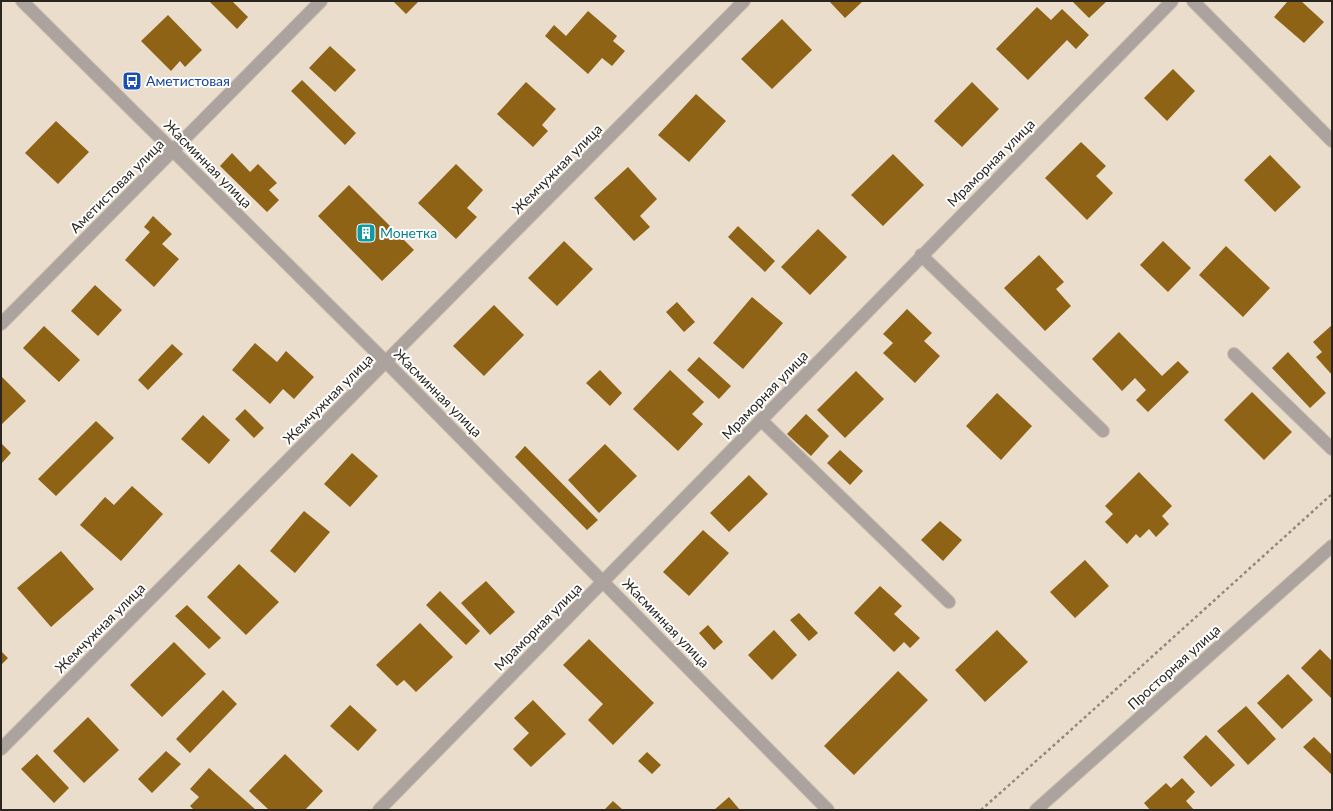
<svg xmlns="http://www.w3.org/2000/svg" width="1333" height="811" viewBox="0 0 1333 811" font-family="Lato,sans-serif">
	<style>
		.building { fill: #8e6315 }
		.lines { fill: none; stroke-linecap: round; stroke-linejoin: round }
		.service-casing { stroke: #c7bcac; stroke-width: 14 }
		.minor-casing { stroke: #c7bcac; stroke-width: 14 }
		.tertiary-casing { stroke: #c7bcac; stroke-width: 14 }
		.path { stroke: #91887c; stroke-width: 2.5; stroke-dasharray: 3 3; stroke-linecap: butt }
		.service { stroke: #aca29e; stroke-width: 12 }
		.minor { stroke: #aca29e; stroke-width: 12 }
		.tertiary { stroke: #aca29e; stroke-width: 12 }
		.labels { text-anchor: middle; stroke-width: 4; stroke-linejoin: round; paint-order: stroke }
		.transit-label { font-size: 14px; fill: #164399; stroke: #fff; text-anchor: start }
		.street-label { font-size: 14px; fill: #2a261f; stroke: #fff }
		.culture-label { font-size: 14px; fill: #0d838f; stroke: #fff; text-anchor: start }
	</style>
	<rect width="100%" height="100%" fill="#eaddcb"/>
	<!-- building -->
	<path class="building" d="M 209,1 L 232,1 L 248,17 L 237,29 Z
		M 393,1 L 419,1 L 406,14 Z
		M 829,1 L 863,1 L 845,18 Z
		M 1072,1 L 1107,1 L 1089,18 Z
		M 1288,1 L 1301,1 L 1324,22 L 1304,43 L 1274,17 Z
		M 1037,7 L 1051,20 L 1062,9 L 1089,35 L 1076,49 L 1067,40 L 1028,80 L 996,49 Z
		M 588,11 L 617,36 L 613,41 L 625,51 L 612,66 L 602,58 L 588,74 L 545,36 L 554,25 L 566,36 Z
		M 168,15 L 202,50 L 185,67 L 180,61 L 171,71 L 141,41 Z
		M 782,19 L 812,50 L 772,89 L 741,59 Z
		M 330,46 L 356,70 L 335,92 L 309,68 Z
		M 1173,69 L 1195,91 L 1167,121 L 1144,98 Z
		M 302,80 L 356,133 L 345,145 L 291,91 Z
		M 526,82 L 556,109 L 542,125 L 548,131 L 533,147 L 497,114 Z
		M 972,82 L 999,109 L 962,147 L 934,121 Z
		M 696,94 L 726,121 L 689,162 L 658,135 Z
		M 56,121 L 89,152 L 58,184 L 25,153 Z
		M 1081,142 L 1106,166 L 1096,176 L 1113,193 L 1087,220 L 1045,178 Z
		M 232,153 L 250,172 L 258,164 L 277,183 L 269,190 L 279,200 L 267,212 L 220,166 Z
		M 893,154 L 924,185 L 883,226 L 851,195 Z
		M 1270,155 L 1301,187 L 1275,212 L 1244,180 Z
		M 456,164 L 483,190 L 467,208 L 477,217 L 456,239 L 418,203 Z
		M 628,167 L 657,199 L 640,216 L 650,227 L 634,241 L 594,198 Z
		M 349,185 L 414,250 L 382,281 L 318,216 Z
		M 153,216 L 172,234 L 162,244 L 179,259 L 154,287 L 125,260 L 150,232 L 144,227 Z
		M 738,226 L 775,261 L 765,272 L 728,237 Z
		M 818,229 L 847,257 L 810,295 L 781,267 Z
		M 564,241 L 593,269 L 557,306 L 528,278 Z
		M 1163,241 L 1191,268 L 1168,292 L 1140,265 Z
		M 1226,246 L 1270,288 L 1243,317 L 1199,275 Z
		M 1039,255 L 1064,282 L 1056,289 L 1071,306 L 1045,331 L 1004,288 Z
		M 95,285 L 122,310 L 98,336 L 71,311 Z
		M 752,297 L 783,323 L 743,369 L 713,343 Z
		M 677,302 L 695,322 L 684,332 L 666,312 Z
		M 494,305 L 524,335 L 484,376 L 453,346 Z
		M 907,309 L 932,333 L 924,341 L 940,356 L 915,383 L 883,353 L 893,343 L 883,334 Z
		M 1332,325 L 1332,375 L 1316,357 L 1322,352 L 1313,342 Z
		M 44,326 L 80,360 L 59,382 L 23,348 Z
		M 1119,332 L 1162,376 L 1178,361 L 1189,372 L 1148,412 L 1136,400 L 1146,390 L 1135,378 L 1122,391 L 1092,359 Z
		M 255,343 L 277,362 L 286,351 L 314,377 L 294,399 L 283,389 L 270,404 L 232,370 Z
		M 172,344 L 183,354 L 148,390 L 138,380 Z
		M 1288,352 L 1326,393 L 1310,408 L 1272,368 Z
		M 699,357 L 731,386 L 719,399 L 687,370 Z
		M 600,370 L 622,393 L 610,406 L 586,383 Z
		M 670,370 L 704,402 L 692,414 L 703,424 L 678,451 L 633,409 Z
		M 856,371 L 884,399 L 845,438 L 817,410 Z
		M 1,376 L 26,401 L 2,424 L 1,422 Z
		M 1252,392 L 1292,432 L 1264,460 L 1224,420 Z
		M 997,393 L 1032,426 L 1001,460 L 966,426 Z
		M 245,409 L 264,428 L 254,438 L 235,419 Z
		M 806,414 L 829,436 L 811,456 L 787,434 Z
		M 203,415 L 230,440 L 209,464 L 181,439 Z
		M 96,421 L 114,438 L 56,496 L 38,479 Z
		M 1,443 L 11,453 L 1,464 Z
		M 605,444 L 637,476 L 599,513 L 568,480 Z
		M 525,446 L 598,520 L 587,530 L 515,457 Z
		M 840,450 L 863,471 L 850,485 L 827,463 Z
		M 352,453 L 378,476 L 350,507 L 324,484 Z
		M 1139,472 L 1172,506 L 1162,516 L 1169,524 L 1156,537 L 1149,529 L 1140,538 L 1136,534 L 1127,544 L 1105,522 L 1113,514 L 1105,506 Z
		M 749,475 L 768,494 L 729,532 L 710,513 Z
		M 132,486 L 163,514 L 121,561 L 80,525 L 105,497 L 114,505 Z
		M 304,511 L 330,532 L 295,573 L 270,551 Z
		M 940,521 L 962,540 L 943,561 L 921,540 Z
		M 703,530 L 729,553 L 689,596 L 663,572 Z
		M 61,551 L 94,589 L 51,627 L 17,588 Z
		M 1085,560 L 1109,586 L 1075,618 L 1050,592 Z
		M 239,564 L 279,602 L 246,635 L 207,597 Z
		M 486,581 L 515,612 L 490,635 L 461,603 Z
		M 880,586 L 902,606 L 894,614 L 920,638 L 910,648 L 904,642 L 894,652 L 854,613 Z
		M 440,591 L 480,631 L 466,645 L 426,605 Z
		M 187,605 L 221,638 L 209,649 L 175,616 Z
		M 799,613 L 818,633 L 809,641 L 790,620 Z
		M 420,623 L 453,657 L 416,692 L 404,680 L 397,686 L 376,665 Z
		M 708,625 L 723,642 L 714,650 L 699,633 Z
		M 774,630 L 797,655 L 772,680 L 748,655 Z
		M 997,630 L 1028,662 L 985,702 L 955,670 Z
		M 589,639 L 654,703 L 613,745 L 588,720 L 603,704 L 563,665 Z
		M 174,642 L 206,674 L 162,717 L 130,685 Z
		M 1320,649 L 1332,661 L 1332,699 L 1301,668 Z
		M 1,651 L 8,658 L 1,665 Z
		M 898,671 L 928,700 L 854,775 L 824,746 Z
		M 1288,674 L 1313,700 L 1282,729 L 1257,703 Z
		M 223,690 L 237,704 L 190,753 L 176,739 Z
		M 533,700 L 566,734 L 531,767 L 513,749 L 529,733 L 514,718 Z
		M 350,705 L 377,730 L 358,751 L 330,726 Z
		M 1246,706 L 1276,739 L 1248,765 L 1217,731 Z
		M 88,717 L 119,750 L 84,783 L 53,751 Z
		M 1206,735 L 1235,765 L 1211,787 L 1183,757 Z
		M 1314,737 L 1332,755 L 1332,775 L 1303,747 Z
		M 166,751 L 181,764 L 152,793 L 138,779 Z
		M 647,752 L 661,765 L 652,774 L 638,761 Z
		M 37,754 L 69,788 L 54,803 L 21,769 Z
		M 285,754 L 323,791 L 305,810 L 269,810 L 249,791 Z
		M 209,768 L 256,810 L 194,810 L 190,806 L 199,797 L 190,789 Z
		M 1182,778 L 1195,792 L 1186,801 L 1194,810 L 1150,810 L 1144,803 L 1166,783 L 1171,788 Z
		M 729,797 L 740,810 L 714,810 Z
		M 613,801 L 623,810 L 604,810 Z"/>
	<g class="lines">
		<!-- service casing -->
		<g class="service-casing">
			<path id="service" d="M 1193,1 L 1332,141
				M 921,255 L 1103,431
				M 1234,354 L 1332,449
				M 761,420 L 949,602"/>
		</g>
		<!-- minor casing -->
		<g class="minor-casing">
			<path id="minor" d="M 1,324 L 321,1
				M 1,749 L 744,1
				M 379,810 L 1172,1"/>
		</g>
		<!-- tertiary casing -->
		<g class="tertiary-casing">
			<path id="tertiary" d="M 22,1 L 386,362 L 828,810
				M 1036,810 L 1332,546"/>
		</g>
		<!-- path -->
		<path class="path" d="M 981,810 L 1062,738 L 1332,494"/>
		<!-- service -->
		<use href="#service" class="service"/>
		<!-- minor -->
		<use href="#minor" class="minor"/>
		<!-- tertiary -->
		<use href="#tertiary" class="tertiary"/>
	</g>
	<!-- icons -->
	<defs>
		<g id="bus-square" transform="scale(1)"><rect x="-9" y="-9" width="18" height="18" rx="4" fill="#1a4fb4" stroke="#fff"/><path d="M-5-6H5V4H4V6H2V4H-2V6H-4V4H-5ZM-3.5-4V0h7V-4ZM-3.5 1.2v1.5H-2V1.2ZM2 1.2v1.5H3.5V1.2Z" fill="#fff"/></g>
		<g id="building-square" transform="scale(1)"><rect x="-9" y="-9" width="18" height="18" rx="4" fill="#0f9aa8" stroke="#fff"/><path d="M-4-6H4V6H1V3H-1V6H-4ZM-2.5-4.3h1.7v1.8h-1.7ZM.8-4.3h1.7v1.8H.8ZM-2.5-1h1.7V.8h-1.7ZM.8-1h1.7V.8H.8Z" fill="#fff"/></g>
	</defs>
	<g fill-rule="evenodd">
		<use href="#bus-square" x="132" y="81"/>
		<use href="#building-square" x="366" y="233"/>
	</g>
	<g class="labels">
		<!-- transit labels -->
		<g class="transit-label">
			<text x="146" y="86">Аметистовая</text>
		</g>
		<!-- street labels -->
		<g class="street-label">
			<text transform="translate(991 163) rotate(-45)" y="5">Мраморная улица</text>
			<text transform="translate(208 164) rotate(45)" y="5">Жасминная улица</text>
			<text transform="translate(557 169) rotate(-45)" y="5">Жемчужная улица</text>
			<text transform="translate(117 186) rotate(-45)" y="5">Аметистовая улица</text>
			<text transform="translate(438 393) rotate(45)" y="5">Жасминная улица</text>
			<text transform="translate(765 395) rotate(-46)" y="5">Мраморная улица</text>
			<text transform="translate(328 399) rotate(-45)" y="5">Жемчужная улица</text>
			<text transform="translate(666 623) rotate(46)" y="5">Жасминная улица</text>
			<text transform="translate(538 627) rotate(-45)" y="5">Мраморная улица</text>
			<text transform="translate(100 628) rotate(-45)" y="5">Жемчужная улица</text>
			<text transform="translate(1174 667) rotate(-42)" y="5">Просторная улица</text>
		</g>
		<!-- culture labels -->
		<g class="culture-label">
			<text x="380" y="238">Монетка</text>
		</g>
	</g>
	<!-- border -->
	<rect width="1333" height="811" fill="none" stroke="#2a261f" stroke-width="4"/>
</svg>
